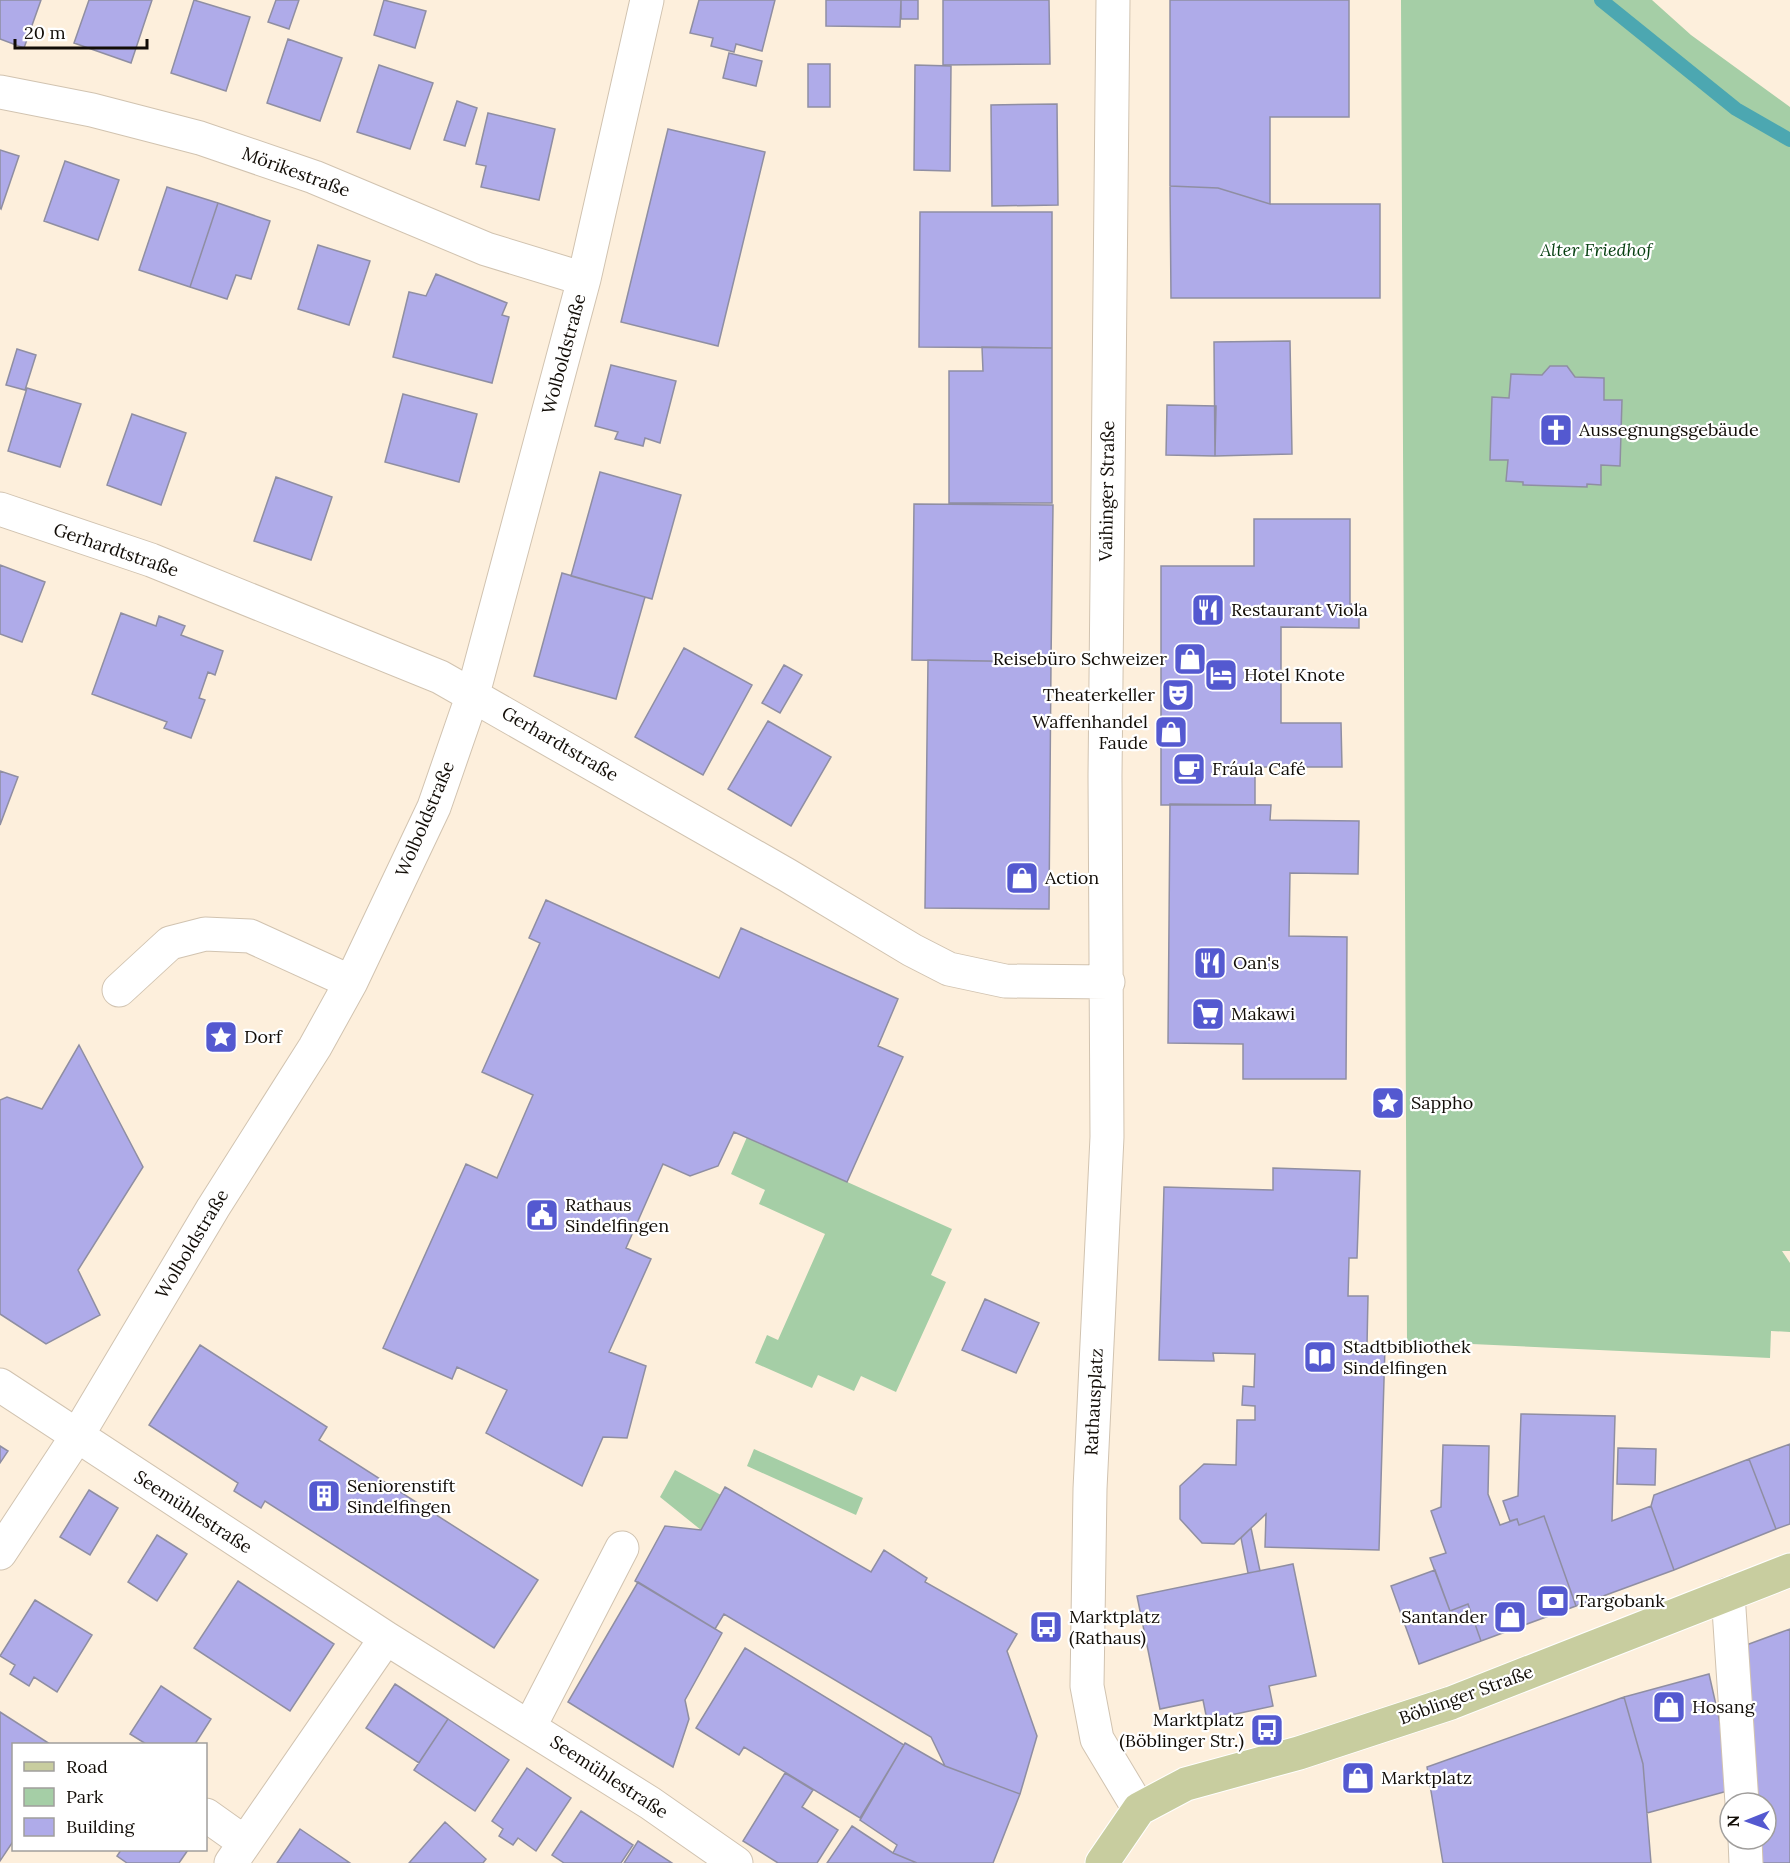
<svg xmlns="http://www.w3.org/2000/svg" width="1790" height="1863" viewBox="0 0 1790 1863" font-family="Lora,serif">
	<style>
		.green { fill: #a5cea6 }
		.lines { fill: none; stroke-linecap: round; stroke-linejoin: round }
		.stream { stroke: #4ca7b1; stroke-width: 14 }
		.building { fill: #afabe9; stroke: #8f8ea2; stroke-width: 1.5 }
		.minor-casing { stroke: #d1c3b0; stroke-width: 35 }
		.major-casing { stroke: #fff; stroke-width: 35 }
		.minor { stroke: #fff; stroke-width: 33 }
		.major { stroke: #c8cd9f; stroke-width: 33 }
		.labels { text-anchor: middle; stroke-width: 4.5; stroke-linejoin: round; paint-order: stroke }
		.street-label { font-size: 18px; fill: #120d07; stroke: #fff }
		.park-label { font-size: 18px; font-style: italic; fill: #043e0f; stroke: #fff }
		.poi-label { font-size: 18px; fill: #120d07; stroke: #fff; text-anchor: start }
	</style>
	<rect width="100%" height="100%" fill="#fdefdc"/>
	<!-- green -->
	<path class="green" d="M 1401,0 L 1652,0 L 1691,35 L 1790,107 L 1790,1251 L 1782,1251 L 1790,1263 L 1790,1332 L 1771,1331 L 1770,1358 L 1407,1341 Z
		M 747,1137 L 952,1229 L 931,1275 L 946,1282 L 896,1392 L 861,1376 L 854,1391 L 818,1375 L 812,1388 L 755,1363 L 767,1335 L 778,1340 L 825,1234 L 759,1204 L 765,1190 L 731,1174 Z
		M 754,1449 L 863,1498 L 856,1515 L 747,1466 Z
		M 675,1470 L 721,1495 L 701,1530 L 660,1497 Z"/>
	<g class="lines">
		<!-- stream -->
		<path class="stream" d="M 1601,0 L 1736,109 L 1790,140"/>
	</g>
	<!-- building -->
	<path class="building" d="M 0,0 L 41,0 L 24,48 L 0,39 Z
		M 89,0 L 152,0 L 131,63 L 74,43 Z
		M 194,0 L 250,17 L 226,91 L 171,73 Z
		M 276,0 L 299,0 L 289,29 L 268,22 Z
		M 384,0 L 426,11 L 415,48 L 374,35 Z
		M 699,0 L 775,0 L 762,51 L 736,44 L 734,52 L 711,46 L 713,38 L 690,33 Z
		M 826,0 L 901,0 L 900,27 L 826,26 Z
		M 901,0 L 918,0 L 918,19 L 901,19 Z
		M 943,0 L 1049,0 L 1050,64 L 943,65 Z
		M 1170,0 L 1349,0 L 1349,117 L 1270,117 L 1270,204 L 1218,188 L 1170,186 Z
		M 288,39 L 342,58 L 320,121 L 267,103 Z
		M 729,53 L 762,61 L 756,86 L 723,78 Z
		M 808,64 L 830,64 L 830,107 L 808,107 Z
		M 379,65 L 433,83 L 410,149 L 357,132 Z
		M 915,65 L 951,66 L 950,171 L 914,170 Z
		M 457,101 L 477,108 L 465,146 L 444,140 Z
		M 1057,104 L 1058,205 L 992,206 L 991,105 Z
		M 488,113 L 555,129 L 539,200 L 481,187 L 486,166 L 476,164 Z
		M 668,129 L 765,152 L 718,346 L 621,322 Z
		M 0,150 L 19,156 L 1,209 L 0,208 Z
		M 65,161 L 119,180 L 98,240 L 44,221 Z
		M 1170,186 L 1218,188 L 1270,204 L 1380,204 L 1380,298 L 1171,298 Z
		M 167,187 L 218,203 L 190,287 L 139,270 Z
		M 218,203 L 270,221 L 251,279 L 236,275 L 227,299 L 190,287 Z
		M 920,212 L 1052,212 L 1052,348 L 919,347 Z
		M 318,245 L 370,261 L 349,325 L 298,309 Z
		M 436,274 L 507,303 L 502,315 L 509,317 L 492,383 L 393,357 L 409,292 L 426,296 Z
		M 1290,341 L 1292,454 L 1215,456 L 1214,342 Z
		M 982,347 L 1052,348 L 1052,503 L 949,503 L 949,371 L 983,371 Z
		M 17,349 L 36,355 L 25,390 L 6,385 Z
		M 611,365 L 676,381 L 660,443 L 645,438 L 643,446 L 615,439 L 618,432 L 595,426 Z
		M 1550,366 L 1567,366 L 1575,377 L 1604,378 L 1604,400 L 1622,400 L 1620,466 L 1601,465 L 1601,485 L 1587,484 L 1587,487 L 1523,485 L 1523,482 L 1506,481 L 1508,460 L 1490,460 L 1492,397 L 1509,398 L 1511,374 L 1542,375 Z
		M 27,388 L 81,404 L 60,467 L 8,451 Z
		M 403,394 L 477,414 L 459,482 L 385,462 Z
		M 1167,405 L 1216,406 L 1215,456 L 1166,455 Z
		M 132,414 L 186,433 L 161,505 L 107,485 Z
		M 600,472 L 681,495 L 652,599 L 571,576 Z
		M 276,477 L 332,497 L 311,560 L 254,541 Z
		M 914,504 L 1053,505 L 1051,662 L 912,660 Z
		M 1254,519 L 1350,519 L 1350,604 L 1359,604 L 1359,628 L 1281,627 L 1281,723 L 1341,723 L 1342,767 L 1255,767 L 1255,805 L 1161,805 L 1161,566 L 1254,566 Z
		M 0,565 L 45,582 L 22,642 L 0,634 Z
		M 562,573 L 645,597 L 616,699 L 534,676 Z
		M 121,613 L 156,626 L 159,616 L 185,626 L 181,635 L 223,651 L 215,675 L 208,672 L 199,698 L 205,700 L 191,738 L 164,728 L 167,722 L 92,694 Z
		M 684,648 L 752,685 L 703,775 L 635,737 Z
		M 928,660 L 1051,662 L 1049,909 L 925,908 Z
		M 784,665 L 802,675 L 780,713 L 762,703 Z
		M 768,721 L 831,757 L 791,826 L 728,789 Z
		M 0,771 L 18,777 L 0,825 Z
		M 1170,804 L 1271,805 L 1270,820 L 1359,821 L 1358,874 L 1290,873 L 1289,936 L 1347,937 L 1346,1079 L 1243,1079 L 1243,1044 L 1168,1043 Z
		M 546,900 L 719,978 L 741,928 L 898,999 L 878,1046 L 903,1057 L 847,1182 L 734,1132 L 718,1166 L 690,1176 L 663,1164 L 626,1248 L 651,1259 L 609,1352 L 646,1366 L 627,1438 L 603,1437 L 582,1486 L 486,1433 L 507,1390 L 457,1367 L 452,1379 L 383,1348 L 466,1164 L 497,1178 L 533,1095 L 482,1072 L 540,943 L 529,938 Z
		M 79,1045 L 143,1167 L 78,1270 L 100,1315 L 46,1344 L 0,1314 L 0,1100 L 7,1097 L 42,1109 Z
		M 1273,1168 L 1360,1171 L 1357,1258 L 1349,1258 L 1348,1296 L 1368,1296 L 1367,1346 L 1385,1346 L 1379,1550 L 1265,1547 L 1266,1514 L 1234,1544 L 1202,1543 L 1180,1519 L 1180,1486 L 1204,1464 L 1236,1465 L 1237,1420 L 1255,1420 L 1255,1406 L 1242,1405 L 1243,1386 L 1254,1387 L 1255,1354 L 1213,1353 L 1214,1361 L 1159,1360 L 1164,1187 L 1273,1190 Z
		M 985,1299 L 1039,1323 L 1016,1373 L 962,1350 Z
		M 200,1345 L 327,1427 L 319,1440 L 538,1580 L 494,1648 L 265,1501 L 261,1508 L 234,1491 L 238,1483 L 149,1425 Z
		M 1521,1414 L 1615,1416 L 1612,1521 L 1651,1506 L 1674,1570 L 1576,1606 L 1544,1516 L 1519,1525 L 1517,1519 L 1510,1521 L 1503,1501 L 1518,1496 Z
		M 1790,1444 L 1790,1524 L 1776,1529 L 1749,1459 Z
		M 1443,1445 L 1489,1446 L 1488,1494 L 1500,1525 L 1517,1519 L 1519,1525 L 1544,1516 L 1576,1606 L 1481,1641 L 1468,1604 L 1450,1611 L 1430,1558 L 1446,1553 L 1431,1511 L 1441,1507 Z
		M 0,1446 L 8,1451 L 0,1463 Z
		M 1618,1448 L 1656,1449 L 1655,1485 L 1617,1484 Z
		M 1749,1459 L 1776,1529 L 1674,1570 L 1651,1506 L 1654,1495 Z
		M 725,1487 L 871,1572 L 884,1550 L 927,1578 L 925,1582 L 1017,1634 L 1007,1651 L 1037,1736 L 1020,1794 L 945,1766 L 931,1737 L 724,1614 L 715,1629 L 635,1581 L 665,1526 L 701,1530 Z
		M 89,1490 L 118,1508 L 90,1555 L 60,1537 Z
		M 1251,1528 L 1260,1571 L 1248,1573 L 1241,1538 Z
		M 157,1535 L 187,1554 L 157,1601 L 128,1582 Z
		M 1293,1564 L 1316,1676 L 1269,1686 L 1273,1706 L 1207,1720 L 1203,1700 L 1160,1709 L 1137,1596 Z
		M 1435,1570 L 1450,1611 L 1468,1604 L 1481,1641 L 1419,1664 L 1391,1586 Z
		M 238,1581 L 334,1644 L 290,1711 L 194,1648 Z
		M 638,1582 L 722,1633 L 685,1700 L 689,1719 L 673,1767 L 568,1702 Z
		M 35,1600 L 92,1635 L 57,1692 L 34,1677 L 29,1686 L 10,1674 L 15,1665 L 0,1656 Z
		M 1790,1629 L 1790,1863 L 1755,1863 L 1753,1839 L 1766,1839 L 1766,1803 L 1751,1803 L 1738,1648 Z
		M 745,1648 L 904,1745 L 860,1818 L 744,1747 L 739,1755 L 696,1728 Z
		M 1709,1674 L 1735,1789 L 1647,1813 L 1643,1764 L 1624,1697 Z
		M 395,1684 L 448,1719 L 419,1763 L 366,1728 Z
		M 161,1686 L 211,1719 L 195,1744 L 146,1744 L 130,1734 Z
		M 1624,1697 L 1643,1764 L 1651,1863 L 1443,1863 L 1427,1767 Z
		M 0,1712 L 50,1744 L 14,1744 L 14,1840 L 0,1861 Z
		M 448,1719 L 509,1760 L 475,1811 L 414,1770 Z
		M 905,1743 L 945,1766 L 1020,1794 L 993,1863 L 917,1863 L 893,1853 L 897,1845 L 860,1820 Z
		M 527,1768 L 571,1798 L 536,1851 L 518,1838 L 513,1845 L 499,1836 L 503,1829 L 492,1821 Z
		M 785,1773 L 813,1790 L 802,1807 L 838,1830 L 817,1863 L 778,1863 L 743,1841 Z
		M 581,1811 L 633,1845 L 621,1863 L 564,1863 L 552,1855 Z
		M 445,1822 L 486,1859 L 483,1863 L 409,1863 Z
		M 852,1826 L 893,1853 L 917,1863 L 827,1863 Z
		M 300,1829 L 350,1863 L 277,1863 Z
		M 638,1841 L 672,1863 L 624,1863 Z
		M 121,1850 L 188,1850 L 179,1863 L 127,1863 L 117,1856 Z"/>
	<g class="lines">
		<!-- minor casing -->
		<g class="minor-casing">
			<path id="minor" d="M 1113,0 L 1105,776 L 1107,1137 L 1090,1489 L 1087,1686 L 1097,1739 L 1139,1809
				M 0,92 L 92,110 L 200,138 L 314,177 L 486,249 L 584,279
				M 0,509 L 151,560 L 440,677 L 787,875 L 912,950 L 949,969 L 1005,981 L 1108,982
				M 119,990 L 170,943 L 205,934 L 250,936 L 351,982
				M 0,1385 L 386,1638 L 650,1803 L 736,1863
				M 0,1553 L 77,1436 L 213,1208 L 315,1047 L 351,982 L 434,807 L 473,694 L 584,279 L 647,0
				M 1728,1594 L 1742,1803
				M 530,1726 L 622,1548
				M 206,1815 L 244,1842
				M 1745,1839 L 1746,1863
				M 231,1863 L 386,1638"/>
		</g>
		<!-- major casing -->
		<g class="major-casing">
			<path id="major" d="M 1102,1863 L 1139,1809 L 1186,1784 L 1299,1753 L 1451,1703 L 1790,1570"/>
		</g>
		<!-- minor -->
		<use href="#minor" class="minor"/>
		<!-- major -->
		<use href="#major" class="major"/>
	</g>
	<!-- icons -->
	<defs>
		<g id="church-square" transform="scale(1.725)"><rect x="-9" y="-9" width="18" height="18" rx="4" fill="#5459d0" stroke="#fff"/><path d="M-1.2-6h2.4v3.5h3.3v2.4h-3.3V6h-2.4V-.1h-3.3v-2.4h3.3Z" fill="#fff"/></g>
		<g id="restaurant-square" transform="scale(1.725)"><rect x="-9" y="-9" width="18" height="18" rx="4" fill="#5459d0" stroke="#fff"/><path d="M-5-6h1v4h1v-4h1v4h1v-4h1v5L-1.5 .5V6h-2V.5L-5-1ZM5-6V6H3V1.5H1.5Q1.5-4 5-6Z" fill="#fff"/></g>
		<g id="shop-square" transform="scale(1.725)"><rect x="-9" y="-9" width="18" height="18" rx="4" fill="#5459d0" stroke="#fff"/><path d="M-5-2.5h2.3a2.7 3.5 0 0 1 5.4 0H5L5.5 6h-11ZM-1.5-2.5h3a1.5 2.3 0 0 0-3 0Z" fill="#fff"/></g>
		<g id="hotel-square" transform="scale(1.725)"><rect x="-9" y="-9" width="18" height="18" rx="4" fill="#5459d0" stroke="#fff"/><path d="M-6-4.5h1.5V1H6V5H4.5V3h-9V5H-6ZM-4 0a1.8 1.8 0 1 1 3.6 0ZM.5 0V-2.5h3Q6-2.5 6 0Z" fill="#fff"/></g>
		<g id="theatre-square" transform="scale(1.725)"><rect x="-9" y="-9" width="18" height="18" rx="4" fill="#5459d0" stroke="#fff"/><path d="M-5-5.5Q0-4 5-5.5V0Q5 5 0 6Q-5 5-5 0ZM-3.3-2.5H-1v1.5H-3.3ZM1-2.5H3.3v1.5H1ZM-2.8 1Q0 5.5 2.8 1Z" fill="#fff"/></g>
		<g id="cafe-square" transform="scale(1.725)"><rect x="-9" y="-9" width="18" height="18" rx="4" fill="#5459d0" stroke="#fff"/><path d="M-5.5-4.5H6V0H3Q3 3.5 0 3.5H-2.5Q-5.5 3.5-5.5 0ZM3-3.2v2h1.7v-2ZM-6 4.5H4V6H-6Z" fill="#fff"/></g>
		<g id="supermarket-square" transform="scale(1.725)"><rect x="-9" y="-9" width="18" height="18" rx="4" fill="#5459d0" stroke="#fff"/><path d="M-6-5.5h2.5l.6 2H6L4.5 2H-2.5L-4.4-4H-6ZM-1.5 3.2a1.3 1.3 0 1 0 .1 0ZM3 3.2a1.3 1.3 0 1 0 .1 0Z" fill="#fff"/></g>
		<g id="sight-square" transform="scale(1.725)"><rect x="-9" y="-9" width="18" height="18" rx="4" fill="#5459d0" stroke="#fff"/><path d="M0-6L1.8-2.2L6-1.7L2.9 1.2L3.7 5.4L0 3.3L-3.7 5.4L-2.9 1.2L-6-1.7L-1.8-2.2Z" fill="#fff"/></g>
		<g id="civic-square" transform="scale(1.725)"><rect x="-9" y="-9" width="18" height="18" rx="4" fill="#5459d0" stroke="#fff"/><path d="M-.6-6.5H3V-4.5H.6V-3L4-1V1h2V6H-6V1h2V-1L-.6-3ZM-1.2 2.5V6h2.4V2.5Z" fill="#fff"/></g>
		<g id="library-square" transform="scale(1.725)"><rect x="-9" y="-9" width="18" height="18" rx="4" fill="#5459d0" stroke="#fff"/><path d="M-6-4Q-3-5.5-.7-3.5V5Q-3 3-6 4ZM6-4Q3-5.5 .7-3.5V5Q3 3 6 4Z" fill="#fff"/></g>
		<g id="building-square" transform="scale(1.725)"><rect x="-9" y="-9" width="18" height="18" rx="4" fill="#5459d0" stroke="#fff"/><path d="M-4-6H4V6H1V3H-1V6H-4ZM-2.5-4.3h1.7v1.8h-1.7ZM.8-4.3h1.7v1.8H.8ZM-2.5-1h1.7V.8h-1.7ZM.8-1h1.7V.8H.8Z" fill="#fff"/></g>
		<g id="bank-square" transform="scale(1.725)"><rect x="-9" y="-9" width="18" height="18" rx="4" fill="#5459d0" stroke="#fff"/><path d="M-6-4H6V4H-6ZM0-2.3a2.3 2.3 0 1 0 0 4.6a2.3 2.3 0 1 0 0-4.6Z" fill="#fff"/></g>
		<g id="bus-square" transform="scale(1.725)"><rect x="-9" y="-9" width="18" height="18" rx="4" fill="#5459d0" stroke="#fff"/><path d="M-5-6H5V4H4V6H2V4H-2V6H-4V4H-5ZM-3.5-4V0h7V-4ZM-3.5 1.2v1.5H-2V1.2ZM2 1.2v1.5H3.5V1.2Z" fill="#fff"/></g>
	</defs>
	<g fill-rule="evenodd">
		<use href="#church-square" x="1556" y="430"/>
		<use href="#restaurant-square" x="1208" y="610"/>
		<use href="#shop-square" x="1190" y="659"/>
		<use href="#hotel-square" x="1221" y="675"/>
		<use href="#theatre-square" x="1178" y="695"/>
		<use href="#shop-square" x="1171" y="732"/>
		<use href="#cafe-square" x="1189" y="769"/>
		<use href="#shop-square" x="1022" y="878"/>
		<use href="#restaurant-square" x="1210" y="963"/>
		<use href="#supermarket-square" x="1208" y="1014"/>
		<use href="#sight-square" x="221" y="1037"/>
		<use href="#sight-square" x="1388" y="1103"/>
		<use href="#civic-square" x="542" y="1215"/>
		<use href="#library-square" x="1320" y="1357"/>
		<use href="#building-square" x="324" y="1496"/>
		<use href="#bank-square" x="1553" y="1601"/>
		<use href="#shop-square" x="1510" y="1617"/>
		<use href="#bus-square" x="1046" y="1627"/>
		<use href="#shop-square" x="1669" y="1707"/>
		<use href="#bus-square" x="1267" y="1730"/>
		<use href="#shop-square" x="1358" y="1778"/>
	</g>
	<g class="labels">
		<!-- street labels -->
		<g class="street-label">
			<text transform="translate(296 172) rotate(20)" y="6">Mörikestraße</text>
			<text transform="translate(564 354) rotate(-75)" y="6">Wolboldstraße</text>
			<text transform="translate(1107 491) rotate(-89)" y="6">Vaihinger Straße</text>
			<text transform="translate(116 550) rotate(19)" y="6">Gerhardtstraße</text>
			<text transform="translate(560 744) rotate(30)" y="6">Gerhardtstraße</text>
			<text transform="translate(425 819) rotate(-67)" y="6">Wolboldstraße</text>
			<text transform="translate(192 1244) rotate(-59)" y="6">Wolboldstraße</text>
			<text transform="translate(1094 1402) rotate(-87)" y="6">Rathausplatz</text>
			<text transform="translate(193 1512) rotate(33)" y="6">Seemühlestraße</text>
			<text transform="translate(1466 1695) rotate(-20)" y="6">Böblinger Straße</text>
			<text transform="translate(609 1777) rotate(33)" y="6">Seemühlestraße</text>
		</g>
		<!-- park labels -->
		<g class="park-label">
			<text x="1596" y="256">Alter Friedhof</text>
		</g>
		<!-- poi labels -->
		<g class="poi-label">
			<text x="1579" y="436">Aussegnungsgebäude</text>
			<text x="1231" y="616">Restaurant Viola</text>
			<text x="1167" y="665" text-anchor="end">Reisebüro Schweizer</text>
			<text x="1244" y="681">Hotel Knote</text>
			<text x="1155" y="701" text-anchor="end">Theaterkeller</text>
			<text x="1148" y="728" text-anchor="end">Waffenhandel<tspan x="1148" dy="21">Faude</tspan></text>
			<text x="1212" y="775">Fráula Café</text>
			<text x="1045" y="884">Action</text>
			<text x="1233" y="969">Oan's</text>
			<text x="1231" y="1020">Makawi</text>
			<text x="244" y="1043">Dorf</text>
			<text x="1411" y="1109">Sappho</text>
			<text x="565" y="1211">Rathaus<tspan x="565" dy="21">Sindelfingen</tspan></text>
			<text x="1343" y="1353">Stadtbibliothek<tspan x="1343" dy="21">Sindelfingen</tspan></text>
			<text x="347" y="1492">Seniorenstift<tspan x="347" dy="21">Sindelfingen</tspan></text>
			<text x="1576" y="1607">Targobank</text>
			<text x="1069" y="1623">Marktplatz<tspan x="1069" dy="21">(Rathaus)</tspan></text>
			<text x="1487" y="1623" text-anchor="end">Santander</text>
			<text x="1692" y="1713">Hosang</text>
			<text x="1244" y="1726" text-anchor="end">Marktplatz<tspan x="1244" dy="21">(Böblinger Str.)</tspan></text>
			<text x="1381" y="1784">Marktplatz</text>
		</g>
	</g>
	<!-- legend -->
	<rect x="12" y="1743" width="195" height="108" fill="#ffffff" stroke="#a09e9c" stroke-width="1.5"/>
	<rect x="24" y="1762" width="30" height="9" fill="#c8cd9f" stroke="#a09e9c" stroke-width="1.5"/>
	<text x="66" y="1773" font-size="18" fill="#120d07">Road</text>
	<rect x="24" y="1788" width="30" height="18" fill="#a5cea6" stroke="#a09e9c" stroke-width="1.5"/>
	<text x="66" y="1803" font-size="18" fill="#120d07">Park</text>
	<rect x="24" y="1818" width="30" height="18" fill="#afabe9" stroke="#a09e9c" stroke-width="1.5"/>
	<text x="66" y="1833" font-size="18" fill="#120d07">Building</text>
	<!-- north arrow -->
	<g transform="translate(1748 1821) rotate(269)"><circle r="28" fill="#ffffff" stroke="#a09e9c" stroke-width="1.5"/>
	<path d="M0-4.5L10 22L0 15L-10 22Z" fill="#5459d0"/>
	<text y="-9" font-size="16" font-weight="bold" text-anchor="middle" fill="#120d07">N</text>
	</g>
	<!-- scale -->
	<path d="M15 39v9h132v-9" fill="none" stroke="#120d07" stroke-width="3"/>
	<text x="24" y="39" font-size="18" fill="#120d07" stroke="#ffffff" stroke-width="4.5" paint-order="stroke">20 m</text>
</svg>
